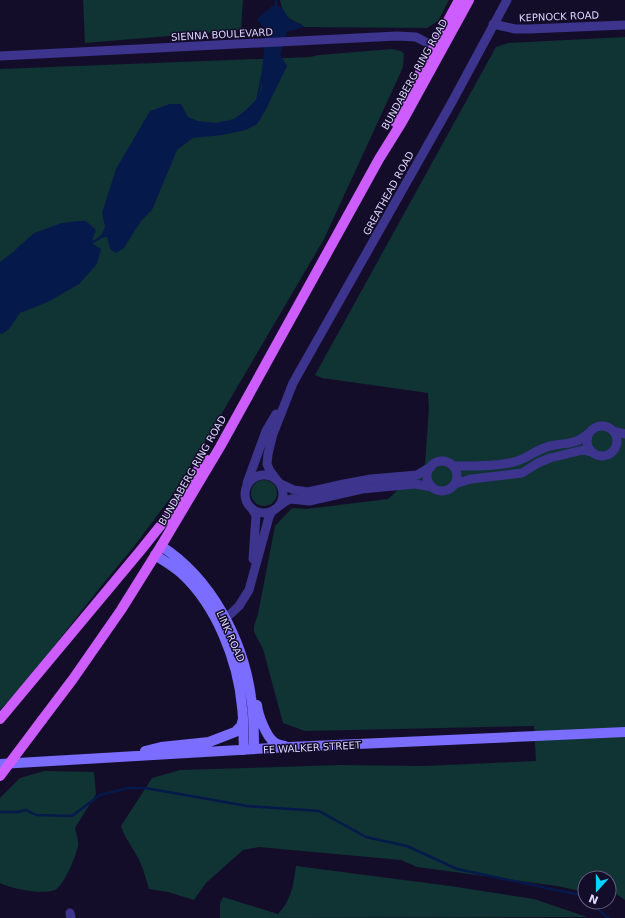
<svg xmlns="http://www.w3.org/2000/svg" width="625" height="918" viewBox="0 0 625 918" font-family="'DejaVu Sans',sans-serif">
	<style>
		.green { fill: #103334 }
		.water { fill: #051a4b }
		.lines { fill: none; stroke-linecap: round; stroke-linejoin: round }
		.stream { stroke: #051a4b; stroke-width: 2.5 }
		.minor { stroke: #3d348d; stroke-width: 9 }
		.secondary { stroke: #7a6dff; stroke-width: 10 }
		.primary { stroke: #cd5dff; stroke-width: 10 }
		.primary-bridge { stroke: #cd5dff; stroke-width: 10 }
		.labels { text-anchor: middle; stroke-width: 3; stroke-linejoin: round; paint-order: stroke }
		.street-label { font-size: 10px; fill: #ddd6ff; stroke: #140d29 }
	</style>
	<rect width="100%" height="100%" fill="#140d29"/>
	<!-- green -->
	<path class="green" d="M 83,0 L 243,0 L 241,30 L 85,43 Z
		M 280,0 L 449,0 L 438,21 L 427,28 L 304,27 C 300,23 296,23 292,20 C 285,17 281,7 280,0 Z
		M 625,37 L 625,900 L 609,889 L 609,878 L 585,878 L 585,890 L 580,891 L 557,886 L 417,867 L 401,860 L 259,847 L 243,850 L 206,883 L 194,900 L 168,892 L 149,889 C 146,880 144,870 140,862 C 134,849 125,839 121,826 L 152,778 L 180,770 L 340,765 L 423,766 L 536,761 L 534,726 L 305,731 L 283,723 L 263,649 L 254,632 L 254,626 L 258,614 L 275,526 L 292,508 L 306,509 L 388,499 L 410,479 L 425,464 L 429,408 L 428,393 L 322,378 L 315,375 L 496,47 L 508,43 Z
		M 392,49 L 401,51 L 404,54 L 403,67 L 399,76 L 324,239 L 208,437 L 171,497 L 132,549 L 98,590 L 30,677 L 0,710 L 0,69 L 310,57 L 319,55 Z
		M251 493a13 13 0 1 1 26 0a13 13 0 1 1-26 0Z
		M 44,771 L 94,772 L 96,794 L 75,828 C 76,833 79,841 78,846 C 76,856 64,886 55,890 C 42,895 12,889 0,883 L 0,798 L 20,778 Z
		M 296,866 L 450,886 L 534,899 L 587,917 L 220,918 L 220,903 L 223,897 L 278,914 C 292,899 293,885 296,866 Z"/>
	<!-- water -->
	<path class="water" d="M 272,6 L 281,7 L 290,20 L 301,24 L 304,27 L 287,32 L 280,55 L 287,66 L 264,113 L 257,124 L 246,130 L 222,135 L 193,138 L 177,150 L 152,210 L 141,221 L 124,248 L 116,253 L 110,249 L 107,237 L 100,238 L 105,227 L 102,213 L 116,169 L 150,111 L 170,104 L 181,104 L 188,117 L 198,121 L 216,123 L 234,119 L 245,111 L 258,98 L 262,88 L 262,68 L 264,55 L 264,28 L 257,19 Z
		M 78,221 L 86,221 L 96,230 L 91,243 L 101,249 L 97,264 L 79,284 L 48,302 L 20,313 L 9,329 L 2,334 L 0,333 L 0,262 L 13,252 L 34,233 L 62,223 Z"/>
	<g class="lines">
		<!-- stream -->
		<path class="stream" d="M 276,9 L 276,0
			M 257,101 L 263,72
			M 89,244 L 100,238 L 101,236
			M 0,812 L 18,812 L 26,810 L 36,815 L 72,816 L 100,795 L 128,788 L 145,788 L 168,792 L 247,806 L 319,811 L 366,837 L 407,846 L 457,869 L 585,896
			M 592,902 L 602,913 L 609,918"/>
		<!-- minor -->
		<path class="minor" d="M 493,24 L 515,29 L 529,29 L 625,25
			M 0,56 L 397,36 L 416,37 L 439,49
			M587 441a15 15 0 1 1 30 0a15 15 0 1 1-30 0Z
			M 613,431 L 625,434
			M427 476a15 15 0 1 1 30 0a15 15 0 1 1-30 0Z
			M 453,466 C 471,466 499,467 517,461 C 528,458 537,449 550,446 C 567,442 574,446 589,433
			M245 494a19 19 0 1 1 38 0a19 19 0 1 1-38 0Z
			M 276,479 L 270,471 L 267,464 L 268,454 L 273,434 L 293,383 L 452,102 L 507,0
			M 247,483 L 266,431 L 276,414
			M 281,484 L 294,490 L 308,492 L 344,484 L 371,479 L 417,475 L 431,467
			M 455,484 L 471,479 L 522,473 L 538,463 L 550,458 L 583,450 L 592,452
			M 279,506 L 286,501 L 291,499 L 309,501 L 362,489 L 415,484 L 432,487
			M 252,509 L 256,515 L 253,559
			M 225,619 L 239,606 L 249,590 L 269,517 L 272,511
			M 70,913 L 71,918"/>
		<!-- secondary -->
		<path class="secondary" d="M 161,546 C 211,578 243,639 251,697 C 254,714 254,732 254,749
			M 155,555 C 164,561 173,566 181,573 C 216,605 238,660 242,707 C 244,721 243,736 244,750
			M 257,705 C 258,715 266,736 274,742 C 277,745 281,745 285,746
			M 145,751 L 161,747 L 209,742 L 235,732 L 241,726 L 243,719
			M 0,764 L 290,747 L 625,732"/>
		<!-- primary -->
		<path class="primary" d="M 395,122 L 417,78 L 459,0
			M 0,719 L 141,550 L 169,515 L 196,472 L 207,460
			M 42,720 L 73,679 L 121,610 L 161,546 L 220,447 L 379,159 L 402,122 L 469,0"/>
		<!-- primary-bridge -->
		<path class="primary-bridge" d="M 0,776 L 42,720"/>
	</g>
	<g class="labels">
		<!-- street labels -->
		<g class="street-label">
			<text transform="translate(559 16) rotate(-2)" y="4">KEPNOCK ROAD</text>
			<text transform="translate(222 34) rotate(-3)" y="4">SIENNA BOULEVARD</text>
			<text transform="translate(414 74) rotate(-61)" y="4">BUNDABERG RING ROAD</text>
			<text transform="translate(388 193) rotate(-61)" y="4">GREATHEAD ROAD</text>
			<text transform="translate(192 470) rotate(-60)" y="4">BUNDABERG RING ROAD</text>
			<text transform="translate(231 636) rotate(66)" y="4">LINK ROAD</text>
			<text transform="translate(312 747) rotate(-3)" y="4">FE WALKER STREET</text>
		</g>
	</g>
	<!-- north arrow -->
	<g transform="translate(597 890) rotate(201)"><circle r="19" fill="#140d29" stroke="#645d7f"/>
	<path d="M0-3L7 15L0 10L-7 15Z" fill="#02d5ff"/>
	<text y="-6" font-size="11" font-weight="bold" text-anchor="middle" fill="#ddd6ff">N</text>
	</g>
</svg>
